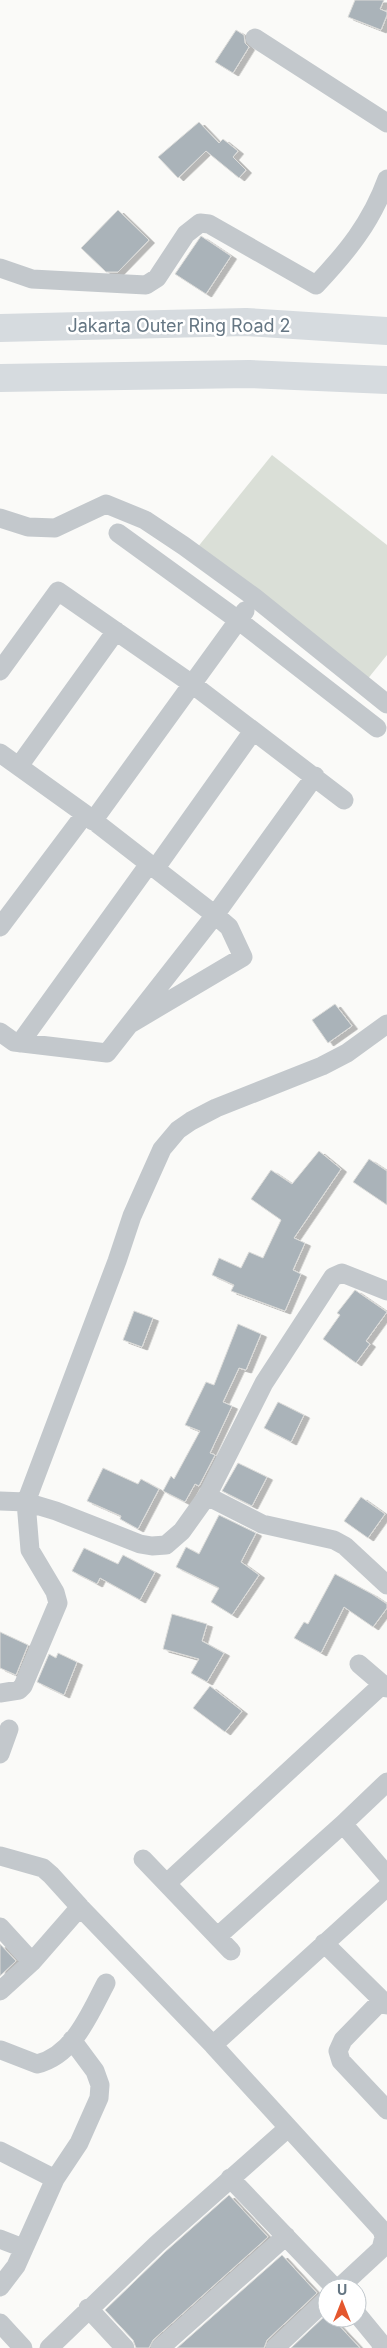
<svg xmlns="http://www.w3.org/2000/svg" width="387" height="2348" viewBox="0 0 387 2348" font-family="Inter,sans-serif">
	<style>
		.green { fill: #dadfd7 }
		.building { fill: #aab3b9; stroke: #dcdcda; filter: url(#shadow) }
		.lines { fill: none; stroke-linecap: round; stroke-linejoin: round }
		.minor { stroke: #c3c8cc; stroke-width: 19 }
		.motorway { stroke: #d6dbdf; stroke-width: 28 }
		.labels { text-anchor: middle; stroke-width: 5; stroke-linejoin: round; paint-order: stroke }
		.street-label { font-size: 18px; fill: #657683; stroke: #fff }
	</style>
	<defs>
		<filter id="shadow"><feDropShadow dx="5.5" dy="3" stdDeviation="0" flood-color="#0004"/></filter>
	</defs>
	<rect width="100%" height="100%" fill="#fafaf8"/>
	<!-- green -->
	<path class="green" d="M 272,455 L 387,545 L 387,655 L 366,681 L 197,548 Z"/>
	<!-- building -->
	<path class="building" d="M 355,0 L 384,0 L 380,9 L 387,12 L 387,15 L 381,30 L 348,17 Z
		M 236,30 L 244,35 L 245,43 L 249,47 L 233,73 L 215,62 Z
		M 199,122 L 219,143 L 223,139 L 238,151 L 233,157 L 246,170 L 239,178 L 206,151 L 178,178 L 158,157 Z
		M 118,210 L 149,240 L 118,272 L 106,272 L 81,248 Z
		M 201,236 L 231,256 L 206,294 L 175,274 Z
		M 335,1004 L 352,1026 L 328,1043 L 312,1020 Z
		M 319,1151 L 341,1169 L 294,1238 L 305,1243 L 293,1270 L 301,1274 L 285,1311 L 231,1291 L 234,1285 L 212,1275 L 219,1258 L 241,1268 L 249,1252 L 263,1258 L 281,1220 L 251,1199 L 271,1170 L 292,1184 Z
		M 369,1159 L 387,1171 L 387,1205 L 353,1182 Z
		M 355,1290 L 387,1312 L 366,1341 L 370,1344 L 356,1363 L 323,1339 L 340,1315 L 337,1313 Z
		M 134,1311 L 153,1318 L 142,1347 L 123,1340 Z
		M 238,1324 L 261,1334 L 246,1370 L 239,1368 L 223,1402 L 232,1406 L 210,1453 L 215,1455 L 199,1486 L 195,1484 L 185,1502 L 163,1491 L 171,1476 L 174,1479 L 200,1431 L 185,1425 L 206,1382 L 214,1385 Z
		M 278,1402 L 304,1415 L 291,1442 L 264,1428 Z
		M 238,1463 L 267,1477 L 252,1506 L 222,1491 Z
		M 103,1468 L 138,1484 L 141,1479 L 159,1489 L 138,1529 L 120,1519 L 121,1516 L 87,1501 Z
		M 361,1497 L 385,1514 L 368,1538 L 344,1521 Z
		M 219,1515 L 256,1533 L 241,1562 L 259,1575 L 232,1615 L 211,1602 L 219,1588 L 176,1567 L 186,1547 L 199,1554 Z
		M 84,1548 L 118,1564 L 123,1555 L 155,1572 L 140,1600 L 100,1578 L 97,1584 L 72,1571 Z
		M 335,1574 L 372,1594 L 387,1604 L 387,1608 L 373,1627 L 344,1607 L 321,1653 L 294,1638 L 304,1622 L 308,1624 Z
		M 172,1614 L 207,1624 L 202,1641 L 224,1653 L 207,1682 L 191,1673 L 199,1659 L 163,1649 Z
		M 0,1632 L 28,1645 L 16,1675 L 0,1668 Z
		M 58,1653 L 77,1662 L 64,1695 L 37,1682 L 49,1654 L 56,1658 Z
		M 210,1686 L 242,1711 L 225,1732 L 193,1708 Z
		M 0,1944 L 16,1961 L 0,1976 Z
		M 229,2195 L 268,2237 L 153,2340 L 149,2348 L 136,2348 L 133,2340 L 105,2310 L 165,2252 Z
		M 282,2255 L 317,2293 L 267,2340 L 264,2348 L 177,2348 Z
		M 327,2314 L 327,2318 L 332,2318 L 360,2348 L 291,2348 Z"/>
	<g class="lines">
		<!-- minor -->
		<path class="minor" d="M 255,38 L 387,123
			M 0,268 L 32,279 L 146,285 L 157,278 L 186,234 L 200,223 L 209,224 L 316,285 C 347,252 371,223 387,179
			M 0,518 L 28,527 L 55,528 L 106,504 L 145,520 L 184,546 L 254,597 L 387,704
			M 118,533 L 238,620 L 377,728
			M 0,671 L 58,591 L 192,684 L 344,800
			M 0,753 L 85,814 L 215,915 L 315,776
			M 19,766 L 116,631
			M 93,821 L 245,611
			M 155,869 L 253,731
			M 0,927 L 85,814
			M 0,1032 L 14,1042 L 107,1053 L 215,915 L 229,927 L 243,957 L 130,1024
			M 20,1043 L 149,864
			M 207,1496 L 262,1524 L 334,1540 L 345,1546 L 387,1585
			M 0,1501 L 26,1502 L 56,1511 L 140,1544 L 152,1546 L 166,1545 L 182,1531 L 207,1496 L 264,1383 L 333,1277 L 342,1273 L 387,1291
			M 359,1664 L 387,1688
			M 0,1693 L 19,1690 L 23,1686 L 58,1603 L 55,1592 L 30,1550 L 26,1502 L 117,1261 L 132,1216 L 162,1149 L 178,1130 L 191,1121 L 216,1108 L 322,1066 L 347,1053 L 387,1024
			M 0,1754 L 9,1729
			M 387,1782 L 343,1824 L 387,1875
			M 0,1856 L 43,1868 L 51,1875 L 80,1907
			M 143,1859 L 231,1951
			M 167,1883 L 383,1684
			M 0,1927 L 32,1962
			M 218,1936 L 343,1824
			M 324,1943 L 387,2005
			M 0,1991 L 32,1962 L 80,1907 L 213,2045 L 382,2230 L 384,2237 L 381,2249 L 339,2288
			M 382,2000 L 343,2040 L 338,2051 L 341,2061 L 387,2110
			M 213,2045 L 387,1887
			M 1,2050 L 37,2064 C 74,2055 90,2013 106,1983
			M 0,2151 L 55,2179
			M 230,2178 L 335,2288
			M 0,2239 L 23,2248
			M 0,2287 L 16,2266 L 55,2179 L 79,2143 L 99,2098 L 100,2085 L 95,2071 L 72,2040
			M 88,2308 L 125,2348
			M 357,2314 L 380,2342 L 382,2348
			M 0,2323 L 23,2348
			M 49,2348 L 157,2244 L 288,2128
			M 160,2348 L 286,2236
			M 275,2348 L 327,2299"/>
		<!-- motorway -->
		<path class="motorway" d="M 0,328 L 246,322 L 387,331
			M 0,378 L 249,374 L 387,380"/>
	</g>
	<g class="labels">
		<!-- street labels -->
		<g class="street-label">
			<text x="179" y="332">Jakarta Outer Ring Road 2</text>
		</g>
	</g>
	<!-- north arrow -->
	<g transform="translate(342 2303)"><circle r="24" fill="#ffffff" stroke="#c1c8cd"/>
	<path d="M0-4L9 19L0 12L-9 19Z" fill="#e4572e"/>
	<text y="-8" font-size="14" font-weight="bold" text-anchor="middle" fill="#657683">U</text>
	</g>
</svg>
